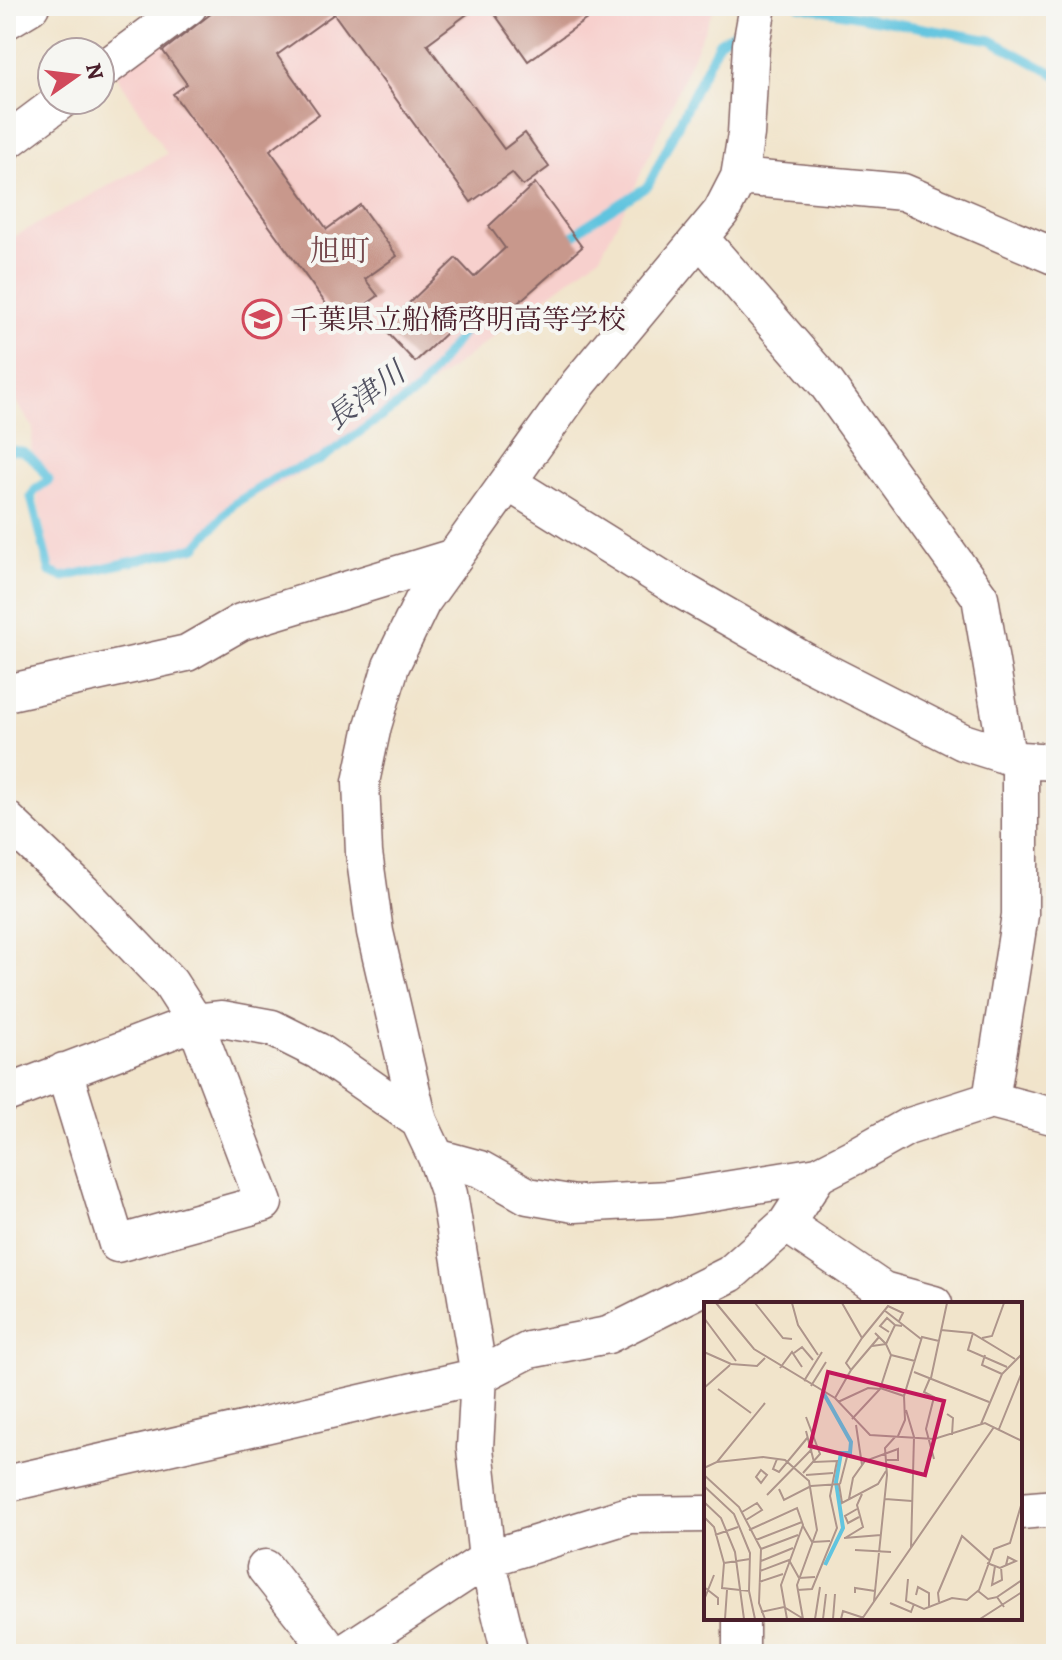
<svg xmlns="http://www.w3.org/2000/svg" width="1062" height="1660" viewBox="0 0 1062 1660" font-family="Alegreya,'Noto Serif JP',serif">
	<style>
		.built { fill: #f7d0cd }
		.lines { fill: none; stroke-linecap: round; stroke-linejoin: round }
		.stream { stroke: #61c4df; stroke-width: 9 }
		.building { fill: #c8988c }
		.minor-casing { stroke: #846463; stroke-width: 39 }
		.minor { stroke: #fff; stroke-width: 36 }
		.labels { text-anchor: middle; stroke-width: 8; stroke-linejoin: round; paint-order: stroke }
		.poi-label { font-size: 28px; fill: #4a1f2b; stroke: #f6f6f2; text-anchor: start }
		.neighbourhood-label { font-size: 30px; fill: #76494d; stroke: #f6f6f2 }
		.water-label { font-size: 30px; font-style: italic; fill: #515161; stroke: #f6f6f2 }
		.inset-river { fill: none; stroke: #61c4df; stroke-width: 4 }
		.inset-road { fill: none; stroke: #ae958b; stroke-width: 2 }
		.view { fill: #c2185b; fill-opacity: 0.15; stroke: #c2185b; stroke-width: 4 }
		.inset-edge { fill: none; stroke: #4a1f2b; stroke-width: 4 }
	</style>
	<rect width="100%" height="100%" fill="#f6f6f2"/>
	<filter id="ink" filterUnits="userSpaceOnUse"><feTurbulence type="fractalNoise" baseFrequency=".0125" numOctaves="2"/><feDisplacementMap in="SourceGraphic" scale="16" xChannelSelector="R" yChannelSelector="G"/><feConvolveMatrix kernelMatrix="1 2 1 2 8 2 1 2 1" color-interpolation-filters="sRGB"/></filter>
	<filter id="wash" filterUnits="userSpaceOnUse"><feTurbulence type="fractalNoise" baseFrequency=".006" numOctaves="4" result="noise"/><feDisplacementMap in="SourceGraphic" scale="32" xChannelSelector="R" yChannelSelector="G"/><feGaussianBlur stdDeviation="1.8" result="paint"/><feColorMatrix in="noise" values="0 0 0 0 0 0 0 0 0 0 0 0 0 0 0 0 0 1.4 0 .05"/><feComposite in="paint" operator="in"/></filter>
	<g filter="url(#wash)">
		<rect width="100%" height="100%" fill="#f1e4cb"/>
		<!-- built -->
		<path class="built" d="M 204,6 L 715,6 L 631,196 L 600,256 L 378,424 L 302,473 L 233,507 L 192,554 L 180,547 L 64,573 L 53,569 L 38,501 L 38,493 L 51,480 L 31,450 L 33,427 L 11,395 L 6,382 L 6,241 L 167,154 L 114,71 Z"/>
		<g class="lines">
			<!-- stream -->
			<path class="stream" d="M 799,6 L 991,40 L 1056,75
				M 566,242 L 585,226 L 648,186 L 719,42 L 744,26
				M 6,451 C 28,446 37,464 49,480 L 35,490 L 31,497 L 50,572 L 63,577 L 196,547 L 234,504 L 278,476 L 320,460 L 419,390 L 472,320 L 494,302"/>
		</g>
		<g id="blocks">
			<!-- building -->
			<path class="building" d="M 221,6 L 478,6 L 427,44 L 504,149 L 525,133 L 549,167 L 523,186 L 512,173 L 471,202 L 334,14 L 277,55 L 319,114 L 270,150 L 327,229 L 360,205 L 397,256 L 365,279 L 378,296 L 340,323 L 173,94 L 187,84 L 163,51 Z
				M 489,6 L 605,6 L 528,61 Z
				M 535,183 L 582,247 L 497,321 L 479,302 L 415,362 L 383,328 L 456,258 L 474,277 L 505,248 L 489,226 Z"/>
		</g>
	</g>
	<g filter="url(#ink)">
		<use href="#blocks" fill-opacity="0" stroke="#846463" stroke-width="2"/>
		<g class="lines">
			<!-- minor casing -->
			<g class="minor-casing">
				<path id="minor" d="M 6,21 L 31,6
					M 100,72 L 189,6
					M 6,142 L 62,100
					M 739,177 L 903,192 L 1056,257
					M 700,238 L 826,383 L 980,597 L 1007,756
					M 509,483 L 676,587 L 808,663 L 963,742 L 1020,760 L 1056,762
					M 6,693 L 187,653 L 241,622 L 454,557
					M 6,819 L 83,892 L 170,983 L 195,1022 L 264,1203 L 117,1244 L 64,1071
					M 6,1094 L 195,1022 L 222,1019 L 272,1028 L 318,1051 L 419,1121
					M 991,1100 L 1020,915 L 1020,760
					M 436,1157 L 480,1169 L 528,1196 L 575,1204 L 669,1199 L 818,1175 L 861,1153 L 907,1127 L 991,1100 L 1056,1117
					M 786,1224 L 883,1290 L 934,1304
					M 6,1484 L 479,1376 L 529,1350 L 608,1335 L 730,1274 L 786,1224 L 818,1175
					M 1020,1511 L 1056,1508
					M 265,1568 L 333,1654
					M 741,1618 L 741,1654
					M 342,1654 L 487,1559 L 629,1515 L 706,1514
					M 510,1654 L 487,1559 L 475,1448 L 479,1376 L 449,1194 L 436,1157 L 419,1121 L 375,932 L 364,853 L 361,782 L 373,726 L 391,666 L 422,602 L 579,383 L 721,212 L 739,177 L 746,134 L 751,45 L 758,6"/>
			</g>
			<!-- minor -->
			<use href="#minor" class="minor"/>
		</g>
	</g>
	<!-- icons -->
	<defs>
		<g id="school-ring" transform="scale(2)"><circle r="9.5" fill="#f6f6f2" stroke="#d1495b" stroke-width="1.5"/><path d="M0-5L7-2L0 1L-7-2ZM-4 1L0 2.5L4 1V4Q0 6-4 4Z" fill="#d1495b"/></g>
	</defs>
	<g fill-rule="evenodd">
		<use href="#school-ring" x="262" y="319"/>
	</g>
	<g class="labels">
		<!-- poi labels -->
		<g class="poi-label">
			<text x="290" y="329">千葉県立船橋啓明高等学校</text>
		</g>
		<!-- neighbourhood labels -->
		<g class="neighbourhood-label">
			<text x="340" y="261">旭町</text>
		</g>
		<!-- water labels -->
		<g class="water-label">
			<text transform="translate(365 396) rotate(-37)" y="10">長津川</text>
		</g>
	</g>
	<!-- overview -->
	<g transform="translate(704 1302)">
		<rect width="318" height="318" fill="#f1e4cb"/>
		<path class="inset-river" d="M 120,92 L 147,140 L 146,151 L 137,151 L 132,180 L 139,226 L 121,263"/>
		<path class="inset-road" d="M 12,1 L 50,47 L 131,96 L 166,133 L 230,137 L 281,121 L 318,139M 51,1 L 79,36 L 88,37M 88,1 L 94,23 L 114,53M 180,8 L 217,37M 0,16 L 32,59M 237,28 L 268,31 L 311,57M 185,30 L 176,24 L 183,16 L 191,23M 171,31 L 182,42 L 191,23 L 198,24M 269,31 L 264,48 L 303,65M 158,36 L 184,4 L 199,11 L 195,19M 278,36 L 288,34 L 300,1M 0,50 L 27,62 L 53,64 L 61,56M 90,51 L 98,45 L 109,58M 187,53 L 211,59M 281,53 L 278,63 L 298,72M 76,66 L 88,50 L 98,65M 147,68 L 175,35M 210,70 L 285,100M 226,76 L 220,90 L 230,95 L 222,127 L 230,157M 227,76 L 243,1M 100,79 L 118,50M 107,84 L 122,60M 0,86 L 26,63M 176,86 L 200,94M 14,87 L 47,111M 131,96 L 147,68 L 142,61 L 158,36 L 138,1M 134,100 L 164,86 L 176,87M 202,108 L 210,135 L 207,246M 243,112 L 249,116 L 248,133M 148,117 L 176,87 L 187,53 L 182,42 L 168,44M 277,122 L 298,72 L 318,52M 152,123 L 158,163M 295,127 L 318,70M 194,134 L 201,118 L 200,94 L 218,35 L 235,39M 73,157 L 69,167 L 75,170 L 104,135M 13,160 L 59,155 L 81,158 L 105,179 L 113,228 L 93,283 L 99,317M 0,166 L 13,160 L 61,101M 57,168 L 63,173 L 57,181 L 52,175 ZM 99,171 L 116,152 L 102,115M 0,173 L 35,205 L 57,247 L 55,301 L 61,317M 102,173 L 129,171M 136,182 L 143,155M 0,184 L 30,212 L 46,251 L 45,289 L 18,286 L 20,261 L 10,225 L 0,215M 75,187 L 80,198 L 107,184 L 135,182 L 138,201 L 174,182 L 182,169M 63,193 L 108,147M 145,197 L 149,176 L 161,159 L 194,147 L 194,158 L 181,158M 181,197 L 208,199M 0,200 L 17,216 L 31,250 L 40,317M 153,207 L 141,214 L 144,221 L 155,215M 38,210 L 53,201 L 58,208 L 42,218M 99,224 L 108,240 L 126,239M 45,228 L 93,206 L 99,223 L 77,283 L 83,317M 11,233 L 34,225M 140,236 L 177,233M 141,236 L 159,225 L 153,203 L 158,192M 52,238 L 98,220M 57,247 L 94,233M 151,248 L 187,250M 57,259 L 89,246M 20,261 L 46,257M 283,261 L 296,266 L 312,259 L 304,255 L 302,263M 291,264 L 288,283 L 298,278 L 297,265M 56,269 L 85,258 L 95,276 L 111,275M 204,277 L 202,299 L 220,307 L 248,296 L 263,298 L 275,288 L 290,247 L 306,241 L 318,200M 55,280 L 79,272M 0,285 L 14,296 L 14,303M 93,288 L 108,287 L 133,226 L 126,194 L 133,159 L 110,160 L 102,129M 45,289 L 51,317M 274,289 L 284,297 L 293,295 L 300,305M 151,291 L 151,286 L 171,289M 212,293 L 214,285 L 225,291 L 225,305M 293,295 L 318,278M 0,298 L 10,273M 170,299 L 183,173 L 181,146 L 191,135M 235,300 L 234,291 L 258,234 L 285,258M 186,301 L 207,310 L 210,302M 57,310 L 80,305 L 98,316M 21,317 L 23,288M 111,317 L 116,285M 119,317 L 122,292M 129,317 L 131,292M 137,317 L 139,309 L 160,316M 158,317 L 290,125M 276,317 L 318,290"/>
		<path class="view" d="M 124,70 L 240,99 L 221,173 L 106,144 Z"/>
		<rect width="318" height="318" class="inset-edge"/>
	</g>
	<!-- margin -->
	<rect width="1062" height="1660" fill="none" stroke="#f6f6f2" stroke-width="32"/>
	<!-- north arrow -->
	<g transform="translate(76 76) rotate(76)"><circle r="38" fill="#f6f6f2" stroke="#b1a0a2" stroke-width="2"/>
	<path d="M0-6L14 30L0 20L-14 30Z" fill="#d1495b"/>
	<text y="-12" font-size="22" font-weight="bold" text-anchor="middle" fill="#4a1f2b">N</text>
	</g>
</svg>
